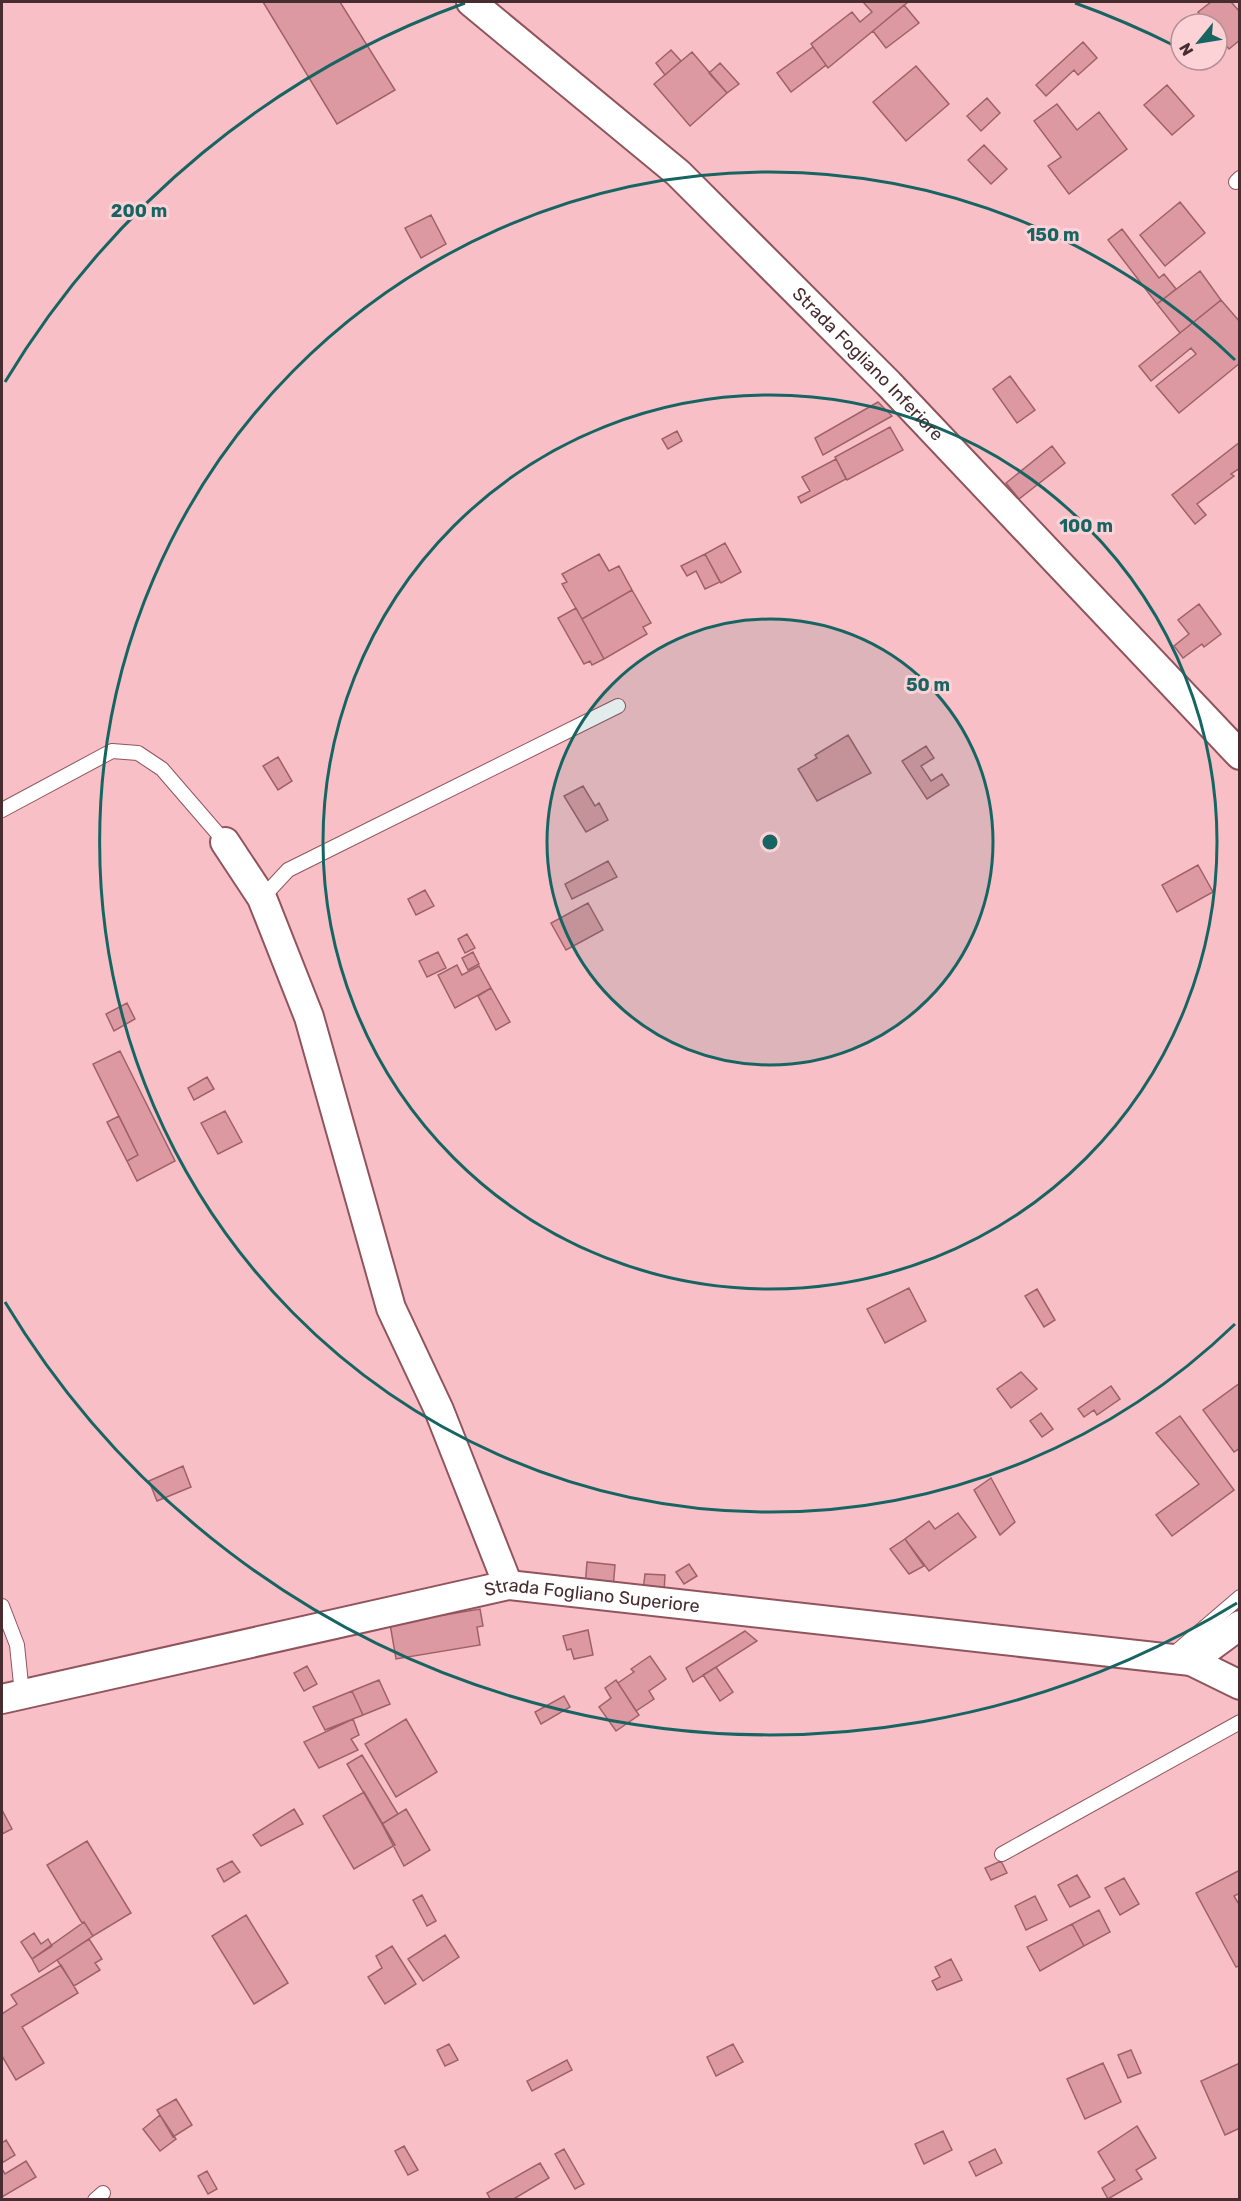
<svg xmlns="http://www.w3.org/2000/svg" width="1241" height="2201" viewBox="0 0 1241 2201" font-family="Rubik,sans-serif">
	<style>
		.building { fill: #dc99a1; stroke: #9f6169; stroke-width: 1.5 }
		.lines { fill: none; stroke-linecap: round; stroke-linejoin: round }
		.lane-casing { stroke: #90545c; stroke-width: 16 }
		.street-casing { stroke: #90545c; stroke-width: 32 }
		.lane { stroke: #fff; stroke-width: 14 }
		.street { stroke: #fff; stroke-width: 28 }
		.ring { fill: none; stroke: #176562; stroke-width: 3 }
		.labels { text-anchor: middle; stroke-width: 6; stroke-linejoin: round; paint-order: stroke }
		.street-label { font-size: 18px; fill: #482d30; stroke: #fcd2d6 }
		.centre { fill: #176562; stroke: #fcd2d6; stroke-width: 3 }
		.ring-label { font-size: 18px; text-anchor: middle; font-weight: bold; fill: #176562; stroke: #fcd2d6; stroke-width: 6; stroke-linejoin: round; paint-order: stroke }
	</style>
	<rect width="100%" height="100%" fill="#f8c0c6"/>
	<!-- building -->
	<path class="building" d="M 263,2 L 340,2 L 395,90 L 337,124 Z
		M 863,2 L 908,2 L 828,68 L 811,44 L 852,12 L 860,22 L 872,12 Z
		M 1211,2 L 1231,2 L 1240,12 L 1240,40 L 1229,49 L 1217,35 L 1217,24 L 1208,24 L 1198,12 Z
		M 904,5 L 919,23 L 886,48 L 873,31 Z
		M 1083,42 L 1097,58 L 1078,75 L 1074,70 L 1046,96 L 1036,85 Z
		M 813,47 L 826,65 L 791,92 L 777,73 Z
		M 671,50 L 681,61 L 665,75 L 656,63 Z
		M 692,52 L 727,93 L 690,126 L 654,84 Z
		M 720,63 L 739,84 L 727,93 L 709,73 Z
		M 916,66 L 949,104 L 906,141 L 873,102 Z
		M 1167,85 L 1194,116 L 1172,135 L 1144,105 Z
		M 987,98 L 1000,113 L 981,131 L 967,116 Z
		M 1057,104 L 1077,130 L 1099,112 L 1127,149 L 1069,194 L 1048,166 L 1061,157 L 1034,121 Z
		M 984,145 L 1007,169 L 991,184 L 968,160 Z
		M 1180,202 L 1205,233 L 1165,266 L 1140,235 Z
		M 431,215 L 446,244 L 421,258 L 405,228 Z
		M 1122,229 L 1159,278 L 1164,274 L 1176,289 L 1157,304 L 1108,240 Z
		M 1200,271 L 1221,300 L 1180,333 L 1157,304 Z
		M 1221,300 L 1240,322 L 1240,363 L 1179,413 L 1156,386 L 1196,354 L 1191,348 L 1151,381 L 1139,366 Z
		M 1010,376 L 1035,410 L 1017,423 L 993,389 Z
		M 878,402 L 892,416 L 823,455 L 815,438 Z
		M 890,427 L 903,450 L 847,480 L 835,457 Z
		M 677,431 L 682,441 L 668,449 L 662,439 Z
		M 1240,442 L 1240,468 L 1231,474 L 1234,476 L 1197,504 L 1206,515 L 1195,524 L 1172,495 Z
		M 1052,446 L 1065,463 L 1019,499 L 1006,483 Z
		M 836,459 L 846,479 L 801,503 L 798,497 L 810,491 L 802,477 Z
		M 725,543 L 741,572 L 721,583 L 705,554 Z
		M 599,554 L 609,571 L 619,566 L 632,590 L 582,619 L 562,584 L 567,582 L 562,574 Z
		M 705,554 L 720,582 L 705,589 L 696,571 L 687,576 L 681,566 Z
		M 632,590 L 651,623 L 643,627 L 647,634 L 604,659 L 582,619 Z
		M 1199,604 L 1221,634 L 1204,647 L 1202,644 L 1183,658 L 1174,646 L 1189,634 L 1178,620 Z
		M 576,608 L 604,659 L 592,665 L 590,661 L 584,664 L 558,618 Z
		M 848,735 L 871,773 L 817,801 L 798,769 L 817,758 L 815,755 Z
		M 926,746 L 934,758 L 921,766 L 931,781 L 942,774 L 949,785 L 927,799 L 902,761 Z
		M 278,757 L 292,781 L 278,790 L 263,766 Z
		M 583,786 L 595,806 L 599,803 L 608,820 L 586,832 L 564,796 Z
		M 608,861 L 617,877 L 572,899 L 565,884 Z
		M 1198,865 L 1213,892 L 1177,912 L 1162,885 Z
		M 425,890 L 434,906 L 416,915 L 408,899 Z
		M 588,903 L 603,930 L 566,950 L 551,923 Z
		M 467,934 L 475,948 L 465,953 L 458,939 Z
		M 438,952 L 446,968 L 427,977 L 419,961 Z
		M 473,952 L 479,964 L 468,970 L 462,958 Z
		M 457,965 L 462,975 L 479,966 L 491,988 L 455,1008 L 438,975 Z
		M 491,988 L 510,1022 L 496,1030 L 478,996 Z
		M 127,1003 L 135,1019 L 114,1031 L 106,1014 Z
		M 120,1051 L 175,1161 L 137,1181 L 127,1161 L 138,1155 L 93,1064 Z
		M 207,1077 L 214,1089 L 194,1100 L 188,1088 Z
		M 225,1111 L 242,1142 L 218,1154 L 201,1123 Z
		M 119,1116 L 138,1155 L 127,1161 L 107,1122 Z
		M 909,1288 L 926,1321 L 885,1343 L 867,1309 Z
		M 1037,1289 L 1055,1320 L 1044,1327 L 1025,1296 Z
		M 1021,1372 L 1037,1389 L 1011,1408 L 997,1389 Z
		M 1240,1383 L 1240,1448 L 1234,1452 L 1203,1410 Z
		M 1111,1386 L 1120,1399 L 1097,1415 L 1094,1410 L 1084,1417 L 1078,1409 Z
		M 1041,1413 L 1053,1429 L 1042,1437 L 1030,1421 Z
		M 1180,1416 L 1234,1490 L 1172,1536 L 1156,1515 L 1199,1484 L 1156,1433 Z
		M 183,1466 L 191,1487 L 157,1501 L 149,1481 Z
		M 991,1478 L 1015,1522 L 1000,1535 L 974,1490 Z
		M 958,1513 L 976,1537 L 929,1571 L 905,1539 L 929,1521 L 935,1529 Z
		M 905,1539 L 924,1566 L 909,1574 L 890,1549 Z
		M 587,1562 L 615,1565 L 613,1589 L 585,1587 Z
		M 689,1564 L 697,1576 L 684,1584 L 676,1572 Z
		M 645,1574 L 665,1575 L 664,1593 L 643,1591 Z
		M 480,1609 L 483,1626 L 477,1627 L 480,1645 L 396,1659 L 390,1624 Z
		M 588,1630 L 593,1655 L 574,1659 L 571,1649 L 567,1650 L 563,1636 Z
		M 745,1631 L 757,1641 L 693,1682 L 686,1668 Z
		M 650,1656 L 666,1679 L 649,1691 L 654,1699 L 636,1711 L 618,1683 L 634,1672 L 631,1669 Z
		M 307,1666 L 317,1684 L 304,1691 L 294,1673 Z
		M 716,1667 L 733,1692 L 720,1701 L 703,1675 Z
		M 379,1680 L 390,1704 L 363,1715 L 352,1691 Z
		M 616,1680 L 639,1715 L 616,1731 L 599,1707 L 611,1698 L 605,1688 Z
		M 352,1691 L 363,1715 L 325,1730 L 313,1707 Z
		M 564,1696 L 570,1707 L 541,1724 L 535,1712 Z
		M 353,1719 L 359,1735 L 351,1739 L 358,1750 L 319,1768 L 304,1742 Z
		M 406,1719 L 437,1772 L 396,1797 L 365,1744 Z
		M 362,1755 L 398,1814 L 382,1824 L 347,1764 Z
		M 364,1792 L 395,1845 L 354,1869 L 323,1816 Z
		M 294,1809 L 303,1824 L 261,1846 L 253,1835 Z
		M 406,1809 L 430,1850 L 404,1866 L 382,1824 Z
		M 2,1810 L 12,1829 L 2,1834 Z
		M 87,1841 L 131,1913 L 93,1936 L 84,1922 L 82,1923 L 47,1865 Z
		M 232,1861 L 240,1872 L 224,1882 L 217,1869 Z
		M 1001,1861 L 1007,1873 L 991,1880 L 985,1868 Z
		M 1240,1870 L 1240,1893 L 1234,1896 L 1240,1906 L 1240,1966 L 1236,1967 L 1196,1893 Z
		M 1077,1875 L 1090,1897 L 1070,1907 L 1058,1885 Z
		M 1124,1878 L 1139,1904 L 1120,1915 L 1105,1888 Z
		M 422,1895 L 436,1921 L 427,1926 L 413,1900 Z
		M 1035,1896 L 1047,1920 L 1026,1930 L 1015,1906 Z
		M 1099,1910 L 1110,1932 L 1084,1946 L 1072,1924 Z
		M 246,1915 L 288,1983 L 254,2004 L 212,1936 Z
		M 84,1922 L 93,1936 L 39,1972 L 32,1959 Z
		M 1072,1924 L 1084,1946 L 1040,1971 L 1027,1947 Z
		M 34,1933 L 41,1944 L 48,1939 L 52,1946 L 32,1959 L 21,1942 Z
		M 445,1935 L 459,1957 L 423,1981 L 408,1959 Z
		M 89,1939 L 102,1959 L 95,1963 L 100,1970 L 74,1986 L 57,1960 Z
		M 392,1946 L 416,1984 L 385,2004 L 368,1977 L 382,1968 L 376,1956 Z
		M 951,1959 L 962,1980 L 937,1990 L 932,1981 L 940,1977 L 935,1967 Z
		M 61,1965 L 78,1993 L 22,2027 L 44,2063 L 16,2080 L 2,2056 L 2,2014 L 17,2004 L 11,1995 Z
		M 449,2044 L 458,2060 L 445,2066 L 437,2050 Z
		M 733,2044 L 743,2062 L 716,2076 L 707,2057 Z
		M 1131,2050 L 1141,2073 L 1128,2078 L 1118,2055 Z
		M 567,2060 L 572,2070 L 532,2091 L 527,2081 Z
		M 1103,2063 L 1121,2102 L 1085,2119 L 1067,2079 Z
		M 1240,2063 L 1240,2128 L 1225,2135 L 1201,2081 Z
		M 176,2099 L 192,2125 L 173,2137 L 157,2110 Z
		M 160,2115 L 176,2139 L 160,2151 L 143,2129 Z
		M 1137,2126 L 1156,2158 L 1136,2170 L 1142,2179 L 1108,2199 L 1102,2188 L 1115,2180 L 1098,2152 Z
		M 943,2131 L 952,2150 L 924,2164 L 915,2144 Z
		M 6,2140 L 15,2155 L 2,2163 L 2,2143 Z
		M 404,2146 L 418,2170 L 408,2175 L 395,2151 Z
		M 564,2149 L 584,2184 L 575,2189 L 555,2154 Z
		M 995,2149 L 1002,2163 L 976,2176 L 969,2162 Z
		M 26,2161 L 36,2177 L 2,2197 L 2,2169 L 5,2174 Z
		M 540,2163 L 549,2178 L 512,2200 L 491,2200 L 487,2193 Z
		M 207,2171 L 217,2189 L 208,2194 L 198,2176 Z"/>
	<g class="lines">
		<!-- lane casing -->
		<g class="lane-casing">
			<path id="lane" d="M 1236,182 L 1240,178
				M 2,810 L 112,751 L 138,753 L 162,769 L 225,842
				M 262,898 L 288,870 L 618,706
				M 2,1606 L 17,1645 L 22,1694
				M 1170,1657 L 1240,1597
				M 1002,1854 L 1240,1722
				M 95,2200 L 103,2193"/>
		</g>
		<!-- street casing -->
		<g class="street-casing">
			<g id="street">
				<path id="s1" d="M 471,2 L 678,173 L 889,384 L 1240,755"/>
				<path d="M 225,842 L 262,898 L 309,1017 L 391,1308 L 439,1410 L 508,1585"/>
				<path d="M 1240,1625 L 1191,1661 L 1240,1685"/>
				<path id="s2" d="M 2,1699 L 508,1585 L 1191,1661"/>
			</g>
		</g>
		<!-- lane -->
		<use href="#lane" class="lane"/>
		<!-- street -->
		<use href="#street" class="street"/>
	</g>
	<!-- distance rings -->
	<circle cx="770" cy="842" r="223" fill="#176562" fill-opacity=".12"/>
	<g class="ring">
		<circle cx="770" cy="842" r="223"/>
		<circle cx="770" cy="842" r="447"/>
		<path d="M1235 1324A670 670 0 1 1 1235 360"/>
		<path d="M1237 1603A893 893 0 0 1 5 1302M5 382A893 893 0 0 1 465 3M1075 3A893 893 0 0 1 1175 46"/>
	</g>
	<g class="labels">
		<!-- street labels -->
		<g class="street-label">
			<text dy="6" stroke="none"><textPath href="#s1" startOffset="538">Strada Fogliano Inferiore</textPath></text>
			<text dy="6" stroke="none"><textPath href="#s2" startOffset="603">Strada Fogliano Superiore</textPath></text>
		</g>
	</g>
	<circle cx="770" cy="842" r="9" class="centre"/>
	<g class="ring-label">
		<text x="139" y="217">200 m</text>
		<text x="1053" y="241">150 m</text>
		<text x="1086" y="532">100 m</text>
		<text x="928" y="691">50 m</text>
	</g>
	<!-- border -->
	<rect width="1241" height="2201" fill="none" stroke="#482d30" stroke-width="6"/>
	<!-- north arrow -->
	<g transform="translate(1199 42) rotate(240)"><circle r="28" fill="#fcd2d6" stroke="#b49094" stroke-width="1.5"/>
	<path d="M0-4.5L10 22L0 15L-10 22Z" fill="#176562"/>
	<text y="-9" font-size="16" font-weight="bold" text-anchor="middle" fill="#482d30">N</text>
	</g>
</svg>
